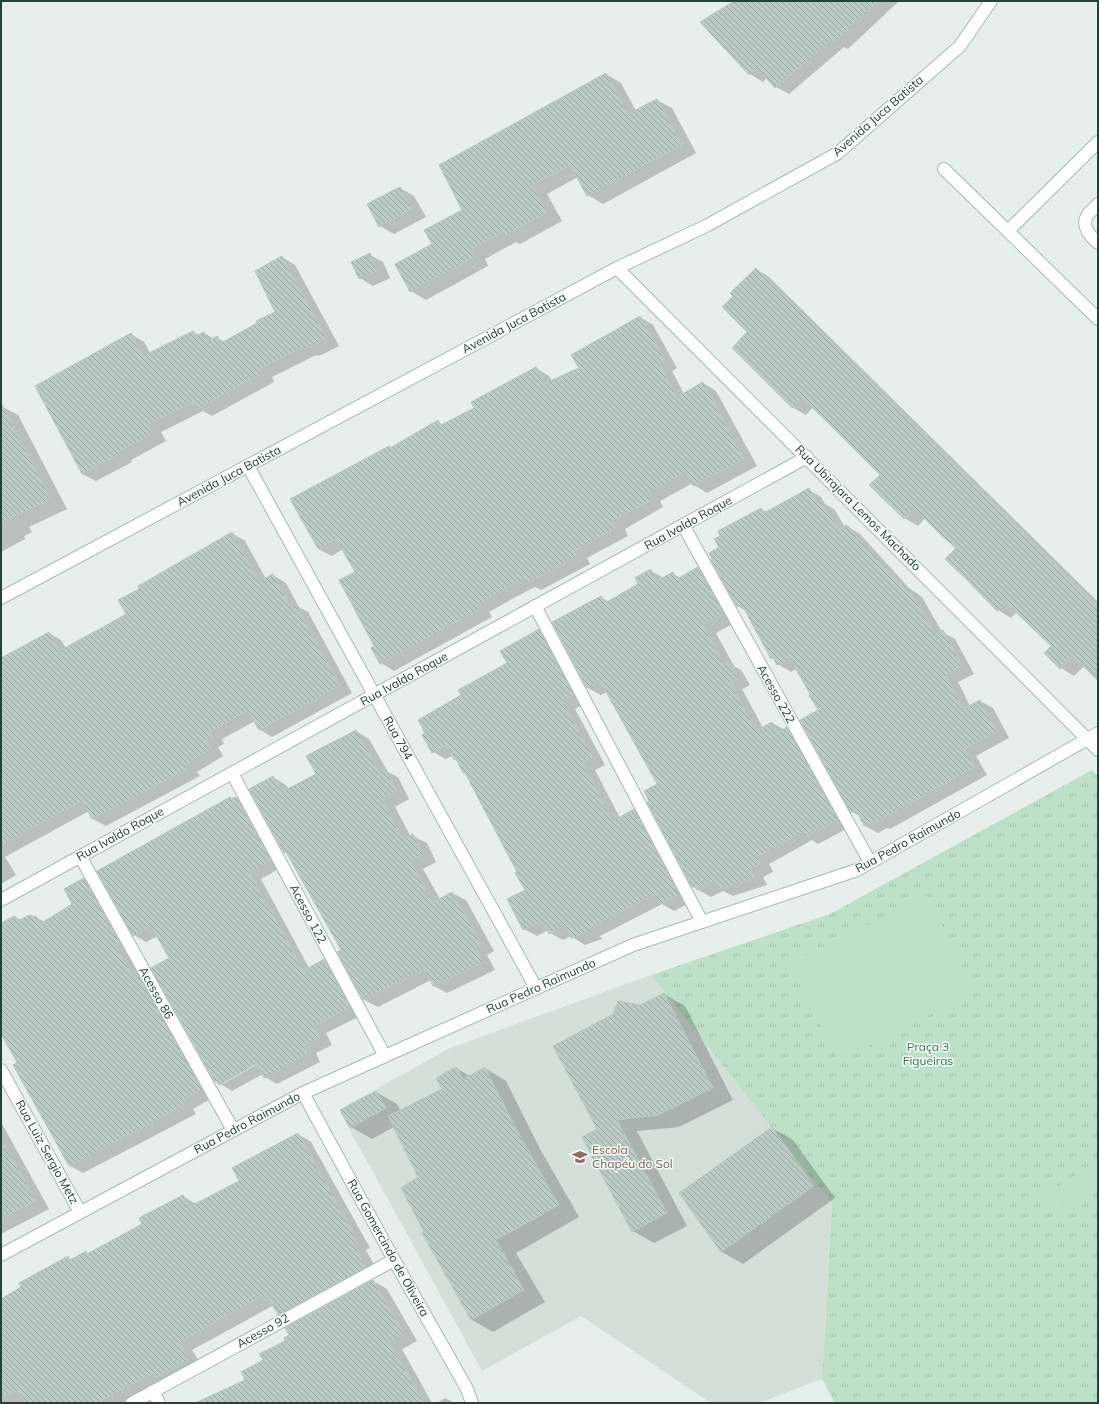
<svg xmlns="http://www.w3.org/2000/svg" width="1099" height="1404" viewBox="0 0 1099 1404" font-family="Mulish,sans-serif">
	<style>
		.built { fill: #d4dfda }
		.grass { fill: url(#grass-tufts) }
		.pitch { fill: #bfe0c8 }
		.shadow { fill: #0003; fill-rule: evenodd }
		.building { fill: url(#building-back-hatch); stroke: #b8c9c2 }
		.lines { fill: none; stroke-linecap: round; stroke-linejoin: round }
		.service-casing { stroke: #a8b8b2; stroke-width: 14 }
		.minor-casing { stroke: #a8b8b2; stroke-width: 14 }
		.secondary-casing { stroke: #a4bbb3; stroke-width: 14 }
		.service { stroke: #fff; stroke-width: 12 }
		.minor { stroke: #fff; stroke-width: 12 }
		.secondary { stroke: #fff; stroke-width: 12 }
		.labels { text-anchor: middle; stroke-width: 3; stroke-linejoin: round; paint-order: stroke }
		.street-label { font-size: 12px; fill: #24423a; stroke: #f7fbf9 }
		.park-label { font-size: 12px; fill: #2d7a4b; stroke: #f7fbf9 }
		.education-label { font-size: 12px; fill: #785e54; stroke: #f7fbf9; text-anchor: start }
	</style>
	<defs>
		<pattern id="grass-tufts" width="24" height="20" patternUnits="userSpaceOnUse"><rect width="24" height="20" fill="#bfe0c8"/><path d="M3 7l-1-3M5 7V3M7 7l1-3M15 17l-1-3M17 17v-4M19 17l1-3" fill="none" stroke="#a4c1ad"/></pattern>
		<pattern id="building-back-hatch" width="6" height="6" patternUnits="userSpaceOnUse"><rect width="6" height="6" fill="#bbcac4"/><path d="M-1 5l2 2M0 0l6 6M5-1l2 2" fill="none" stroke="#98a6a0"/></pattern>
	</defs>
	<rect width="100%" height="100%" fill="#e6efeb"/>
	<!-- built -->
	<path class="built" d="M 651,975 L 832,1204 L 822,1379 L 759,1403 L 711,1403 L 581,1316 L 482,1371 L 339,1110 L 450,1048 Z"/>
	<!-- grass -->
	<path class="grass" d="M 1092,770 L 1098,776 L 1098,1403 L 835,1403 L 822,1379 L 832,1204 L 651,975 L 830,914 Z"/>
	<!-- pitch -->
	<path class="pitch" d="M 928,895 L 974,992 L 839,1062 L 790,963 Z
		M 1098,1160 L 1098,1183 L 1050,1215 L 1039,1199 Z"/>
	<!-- shadow -->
	<path class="shadow" d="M 736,1 L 899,1 L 848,49 L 844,47 L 789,94 L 776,87 L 767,78 L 763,82 L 750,74 Z
		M 606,74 L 621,83 L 636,111 L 657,100 L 672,108 L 696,153 L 603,204 L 588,195 L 578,177 L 547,194 L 562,221 L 520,244 L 516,242 L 485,259 L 488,266 L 426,300 L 411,291 L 433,244 L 463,210 Z
		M 400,188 L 414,196 L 426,217 L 394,234 L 380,226 Z
		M 370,255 L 383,262 L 390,278 L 373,286 L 360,278 Z
		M 282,257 L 295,265 L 339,346 L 319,356 L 316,355 L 272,377 L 274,382 L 212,416 L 203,411 L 161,432 L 166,441 L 131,460 L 132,462 L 96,481 L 82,474 L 131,334 L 144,342 L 150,353 L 193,332 L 199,335 L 204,333 L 214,339 L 217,338 L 225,342 L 277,312 Z
		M 756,269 L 769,277 L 1098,602 L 1098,680 L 1084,666 L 1074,676 L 1061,668 L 1045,653 L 1052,646 L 1017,612 L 1011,618 L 998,610 L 957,548 L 925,518 L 918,526 L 904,518 L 881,475 L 813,407 L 806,415 L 792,407 L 749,332 L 735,296 Z
		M 640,317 L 653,325 L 677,368 L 672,371 L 684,394 L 703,383 L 716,391 L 757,466 L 707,493 L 694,485 L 693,483 L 660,501 L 663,507 L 625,529 L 628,536 L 587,558 L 590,564 L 541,590 L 535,587 L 512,599 L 489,612 L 492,617 L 394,671 L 381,663 L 356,572 L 343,549 L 332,556 L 318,549 L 389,447 L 391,448 L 438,422 L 443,425 L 475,408 L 536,368 L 549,376 L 552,381 L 580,368 Z
		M 1,406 L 18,415 L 67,509 L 29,527 L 32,532 L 24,536 L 25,539 L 1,552 Z
		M 809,490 L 821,497 L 825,504 L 834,509 L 845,527 L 847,526 L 860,534 L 909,588 L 922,597 L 942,632 L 955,639 L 974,674 L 958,682 L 970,706 L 980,701 L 993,708 L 1009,738 L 976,756 L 987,775 L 890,829 L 887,828 L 878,833 L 865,826 L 861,817 L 852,812 L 819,711 L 796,669 L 791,672 L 778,664 L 776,660 L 772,658 L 746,611 L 738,606 L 720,548 L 761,509 L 767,512 Z
		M 232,533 L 245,541 L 266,579 L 273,575 L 286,583 L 299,607 L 308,612 L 352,693 L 272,737 L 259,729 L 255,721 L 222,739 L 224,744 L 218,747 L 223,756 L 197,772 L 200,776 L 106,826 L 93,819 L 89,811 L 76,818 L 5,857 L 16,875 L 1,884 L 1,684 L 49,633 L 61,640 L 66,648 L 127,615 L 141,589 Z
		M 698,569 L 711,576 L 736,622 L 716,633 L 734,666 L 741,670 L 750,685 L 742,689 L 763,728 L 772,723 L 785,730 L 787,729 L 800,736 L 850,827 L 818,844 L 812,840 L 769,864 L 773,872 L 763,877 L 767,885 L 733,896 L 723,891 L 711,897 L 693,887 L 658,785 L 607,692 L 601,695 L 588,688 L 601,597 L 609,602 L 639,584 L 651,571 L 664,578 L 673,574 L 681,578 Z
		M 539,631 L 552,638 L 586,703 L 575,709 L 605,765 L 595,770 L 620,818 L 634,810 L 647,818 L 691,902 L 674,911 L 662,904 L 600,936 L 602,939 L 585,945 L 571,936 L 563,940 L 550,933 L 548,930 L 537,936 L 524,929 L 526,890 L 519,872 L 467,774 L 464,773 L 458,761 L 454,759 L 452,756 L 446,759 L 433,752 L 463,696 L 508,664 Z
		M 356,731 L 369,739 L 388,772 L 398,777 L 409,799 L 395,807 L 411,837 L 413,836 L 427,843 L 436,862 L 423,869 L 440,899 L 452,893 L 466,900 L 494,951 L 487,955 L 495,970 L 447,993 L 434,986 L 431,980 L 378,1007 L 364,1000 L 339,952 L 343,950 L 289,854 L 284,852 L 273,777 L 286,785 L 289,789 L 317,774 Z
		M 230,798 L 233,800 L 236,798 L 249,805 L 282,867 L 261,879 L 309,968 L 324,960 L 337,968 L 362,1015 L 326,1033 L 332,1045 L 316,1053 L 320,1062 L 277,1084 L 265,1077 L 263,1074 L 232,1091 L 216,1081 L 171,959 L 158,936 L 146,942 L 134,935 ZM 260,1060 L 261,1062 L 223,1084 L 223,1081 Z
		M 84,879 L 97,887 L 214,1097 L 193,1109 L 196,1114 L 83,1173 L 70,1166 L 14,1065 L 18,1063 L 1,1031 L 1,925 L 15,917 L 22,920 L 32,916 L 45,922 L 74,905 Z
		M 664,994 L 685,1006 L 733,1100 L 679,1127 L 637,1131 L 687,1226 L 654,1243 L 633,1231 L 598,1129 Z
		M 456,1068 L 470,1076 L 485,1068 L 506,1081 L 539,1147 L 579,1217 L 516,1253 L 545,1302 L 493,1332 L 472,1320 L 425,1232 L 420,1177 L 394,1127 L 372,1139 L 351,1127 L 376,1092 L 397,1104 L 401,1111 L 443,1090 Z
		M 1,1122 L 49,1209 L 1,1234 Z
		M 772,1128 L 793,1140 L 835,1198 L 743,1264 L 722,1252 L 680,1193 Z
		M 298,1134 L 311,1142 L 370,1248 L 366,1250 L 379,1274 L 292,1322 L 279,1314 L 274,1305 L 192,1350 L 202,1366 L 138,1403 L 1,1403 L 1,1300 L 68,1258 L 72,1260 L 86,1253 L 89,1254 L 144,1225 L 183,1196 L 196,1204 L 240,1181 Z
		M 373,1281 L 387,1289 L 417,1341 L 402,1349 L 432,1403 L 204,1403 L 247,1381 L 264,1360 L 287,1341 Z
		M 445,1398 L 455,1403 L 437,1403 Z"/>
	<!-- building -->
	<path class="building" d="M 734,1 L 878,1 L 834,42 L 831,39 L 797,70 L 796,69 L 775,88 L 757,68 L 749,75 L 700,22 Z
		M 606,73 L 628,114 L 657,99 L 682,145 L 587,196 L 570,165 L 533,185 L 547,212 L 504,236 L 502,232 L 470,250 L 474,257 L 410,292 L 395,264 L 432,244 L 424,230 L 462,210 L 439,165 Z
		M 400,187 L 412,209 L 379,227 L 367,204 Z
		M 370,253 L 378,271 L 359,279 L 351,262 Z
		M 282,256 L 326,338 L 305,349 L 303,347 L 259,369 L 261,374 L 197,409 L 193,402 L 148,424 L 153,433 L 118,452 L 119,454 L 82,474 L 35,386 L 131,333 L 143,356 L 193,331 L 196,336 L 204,332 L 208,341 L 217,336 L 221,343 L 257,323 L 256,321 L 275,312 L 255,271 Z
		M 756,268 L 1098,606 L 1098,681 L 1073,656 L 1060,669 L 1044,653 L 1051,646 L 1006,603 L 997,611 L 966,579 L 945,559 L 956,548 L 942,536 L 914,508 L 904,519 L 869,485 L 880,475 L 828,423 L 802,398 L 792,408 L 732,348 L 747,332 L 722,307 L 733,296 L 730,293 Z
		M 640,316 L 665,360 L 659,363 L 677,397 L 703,382 L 744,459 L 693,486 L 686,472 L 647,493 L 651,500 L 612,521 L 616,528 L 574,551 L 577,556 L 527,583 L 524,578 L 499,592 L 477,605 L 479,609 L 380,664 L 371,648 L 374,646 L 339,580 L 355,572 L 336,539 L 318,549 L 290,499 L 389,446 L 390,448 L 438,420 L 441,425 L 474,408 L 471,402 L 536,367 L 545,383 L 579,368 L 571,355 Z
		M 1,403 L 51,499 L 1,523 Z
		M 809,488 L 817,503 L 821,501 L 839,529 L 847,525 L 896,579 L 909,589 L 935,634 L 943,630 L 962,666 L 946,675 L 963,709 L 980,700 L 997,731 L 964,749 L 975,767 L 876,822 L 875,820 L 864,826 L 856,810 L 851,813 L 800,720 L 818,710 L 809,695 L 810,694 L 790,658 L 777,665 L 773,657 L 771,659 L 742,605 L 737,607 L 711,560 L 712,559 L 709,553 L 719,547 L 714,539 L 720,536 L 718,531 L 761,508 L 764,513 Z
		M 232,532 L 259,582 L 273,574 L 290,606 L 295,604 L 340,686 L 259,730 L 248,711 L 209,732 L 212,736 L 206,739 L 211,749 L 185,765 L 187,769 L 92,819 L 82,801 L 1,845 L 1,658 L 49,632 L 59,651 L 114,621 L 126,614 L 118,600 L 139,589 L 138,586 Z
		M 698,567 L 724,614 L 703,625 L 724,664 L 728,661 L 738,677 L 730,682 L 756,731 L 772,722 L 778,732 L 787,727 L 838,820 L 804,837 L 802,832 L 757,857 L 761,864 L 750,870 L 755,878 L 719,889 L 715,881 L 697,890 L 695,886 L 692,887 L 647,802 L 649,801 L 644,791 L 657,784 L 600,681 L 587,688 L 552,622 L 601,596 L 605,603 L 638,584 L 635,578 L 651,569 L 657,581 L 673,572 L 677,579 Z
		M 539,629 L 574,695 L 562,702 L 593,757 L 582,763 L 613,821 L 634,809 L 679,894 L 660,904 L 654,894 L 588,929 L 590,931 L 571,938 L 565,925 L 549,934 L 541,920 L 523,930 L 507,899 L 525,890 L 515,873 L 517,872 L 465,773 L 463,773 L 456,759 L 454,760 L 446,745 L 432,753 L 422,735 L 425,733 L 418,720 L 461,695 L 458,690 L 507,663 L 500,651 Z
		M 356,730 L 379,771 L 384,769 L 397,791 L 382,799 L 403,840 L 413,834 L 423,854 L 411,861 L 421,881 L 433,902 L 452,892 L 481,944 L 475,947 L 483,962 L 433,986 L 424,969 L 363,1000 L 337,952 L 341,950 L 286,852 L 284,853 L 249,789 L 273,776 L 282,792 L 316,774 L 306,756 Z
		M 230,797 L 231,799 L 236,797 L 271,860 L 249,872 L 270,912 L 271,911 L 303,971 L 324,959 L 350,1007 L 314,1026 L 320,1037 L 304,1046 L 308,1054 L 264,1078 L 256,1064 L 219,1085 L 217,1081 L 215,1082 L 151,968 L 169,958 L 151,926 L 133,936 L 97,871 Z
		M 84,878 L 120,943 L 115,945 L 134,978 L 138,975 L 202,1089 L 181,1101 L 184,1106 L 69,1166 L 13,1065 L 17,1062 L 1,1034 L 1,923 L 15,916 L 18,921 L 29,915 L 30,916 L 32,915 L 33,917 L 36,916 L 40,924 L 72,904 L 64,889 Z
		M 664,993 L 713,1088 L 658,1115 L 617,1120 L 667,1213 L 632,1232 L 582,1137 L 597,1129 L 553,1046 L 613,1014 L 618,1001 L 640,1005 Z
		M 456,1067 L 463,1079 L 485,1067 L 519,1134 L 559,1205 L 496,1240 L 524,1290 L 471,1320 L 422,1233 L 424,1232 L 401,1188 L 418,1177 L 388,1116 L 442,1089 L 436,1078 Z
		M 376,1091 L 386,1108 L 350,1128 L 340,1110 Z
		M 772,1127 L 814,1186 L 721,1252 L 679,1193 Z
		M 298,1133 L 357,1240 L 353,1242 L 366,1267 L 278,1315 L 269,1299 L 266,1301 L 264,1296 L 260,1297 L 179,1342 L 189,1359 L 156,1377 L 154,1373 L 96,1403 L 25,1403 L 18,1391 L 16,1393 L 14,1391 L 1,1398 L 1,1299 L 21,1287 L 19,1283 L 68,1256 L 70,1260 L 86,1251 L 87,1254 L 142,1224 L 139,1218 L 183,1195 L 189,1207 L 239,1181 L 232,1168 Z
		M 1,1138 L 36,1201 L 1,1219 Z
		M 373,1280 L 404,1333 L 389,1342 L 424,1403 L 195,1403 L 245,1380 L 241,1372 L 263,1360 L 259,1354 L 285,1341 L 284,1338 L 289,1335 L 285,1328 Z"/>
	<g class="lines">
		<!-- service casing -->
		<g class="service-casing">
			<path id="service" d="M 944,169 L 1098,319
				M 1098,204 C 1095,208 1089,212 1087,216 C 1081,226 1091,237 1098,243
				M 1008,231 L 1098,142
				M 683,525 L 870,862
				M 535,606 L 702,922
				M 232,773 L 385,1056
				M 80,856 L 233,1130
				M 153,1391 L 159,1403
				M 132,1403 L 394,1260"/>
		</g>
		<!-- minor casing -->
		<g class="minor-casing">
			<path id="minor" d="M 617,268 L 1098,750
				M 248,466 L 536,988
				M 1,900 L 807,457
				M 1,1070 L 80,1212
				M 303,1093 L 394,1260 L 467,1389 L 472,1403
				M 1,1255 L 303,1093 L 385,1056 L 633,945 L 857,870 L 1098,733"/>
		</g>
		<!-- secondary casing -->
		<g class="secondary-casing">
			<path id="secondary" d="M 1,598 L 617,268 L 706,226 L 838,153 L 960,46 L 991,1"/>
		</g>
		<!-- service -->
		<use href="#service" class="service"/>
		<!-- minor -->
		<use href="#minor" class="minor"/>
		<!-- secondary -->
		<use href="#secondary" class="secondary"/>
	</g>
	<!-- icons -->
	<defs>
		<g id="school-bare" transform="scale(1.2)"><path d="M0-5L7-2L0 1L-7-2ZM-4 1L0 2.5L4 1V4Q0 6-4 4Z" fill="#8d6e63" stroke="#f7fbf9" stroke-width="2.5" paint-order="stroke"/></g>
	</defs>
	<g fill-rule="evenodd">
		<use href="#school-bare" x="580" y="1157"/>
	</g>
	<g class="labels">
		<!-- street labels -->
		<g class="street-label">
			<text transform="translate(878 116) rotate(-41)" y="4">Avenida Juca Batista</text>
			<text transform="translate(514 323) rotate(-28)" y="4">Avenida Juca Batista</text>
			<text transform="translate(229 476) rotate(-28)" y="4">Avenida Juca Batista</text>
			<text transform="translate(858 508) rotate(45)" y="4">Rua Ubirajara Lemos Machado</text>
			<text transform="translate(688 523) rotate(-29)" y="4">Rua Ivaldo Roque</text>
			<text transform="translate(404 679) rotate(-29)" y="4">Rua Ivaldo Roque</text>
			<text transform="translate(776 694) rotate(61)" y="4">Acesso 222</text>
			<text transform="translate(398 738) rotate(61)" y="4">Rua 794</text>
			<text transform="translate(120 834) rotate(-29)" y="4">Rua Ivaldo Roque</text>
			<text transform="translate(908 841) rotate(-29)" y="4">Rua Pedro Raimundo</text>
			<text transform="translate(308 914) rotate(62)" y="4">Acesso 122</text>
			<text transform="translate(541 986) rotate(-24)" y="4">Rua Pedro Raimundo</text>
			<text transform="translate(156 993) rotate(61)" y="4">Acesso 86</text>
			<text transform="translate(247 1123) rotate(-28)" y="4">Rua Pedro Raimundo</text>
			<text transform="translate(47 1152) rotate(61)" y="4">Rua Luiz Sergio Metz</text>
			<text transform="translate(388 1248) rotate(61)" y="4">Rua Gomercindo de Oliveira</text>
			<text transform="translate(263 1331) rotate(-29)" y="4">Acesso 92</text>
		</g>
		<!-- park labels -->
		<g class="park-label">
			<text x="928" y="1051">Praça 3<tspan x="928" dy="14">Figueiras</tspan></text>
		</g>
		<!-- education labels -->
		<g class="education-label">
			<text x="592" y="1154">Escola<tspan x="592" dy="14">Chapéu do Sol</tspan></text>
		</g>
	</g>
	<!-- border -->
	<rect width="1099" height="1404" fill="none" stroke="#24423a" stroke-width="4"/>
</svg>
